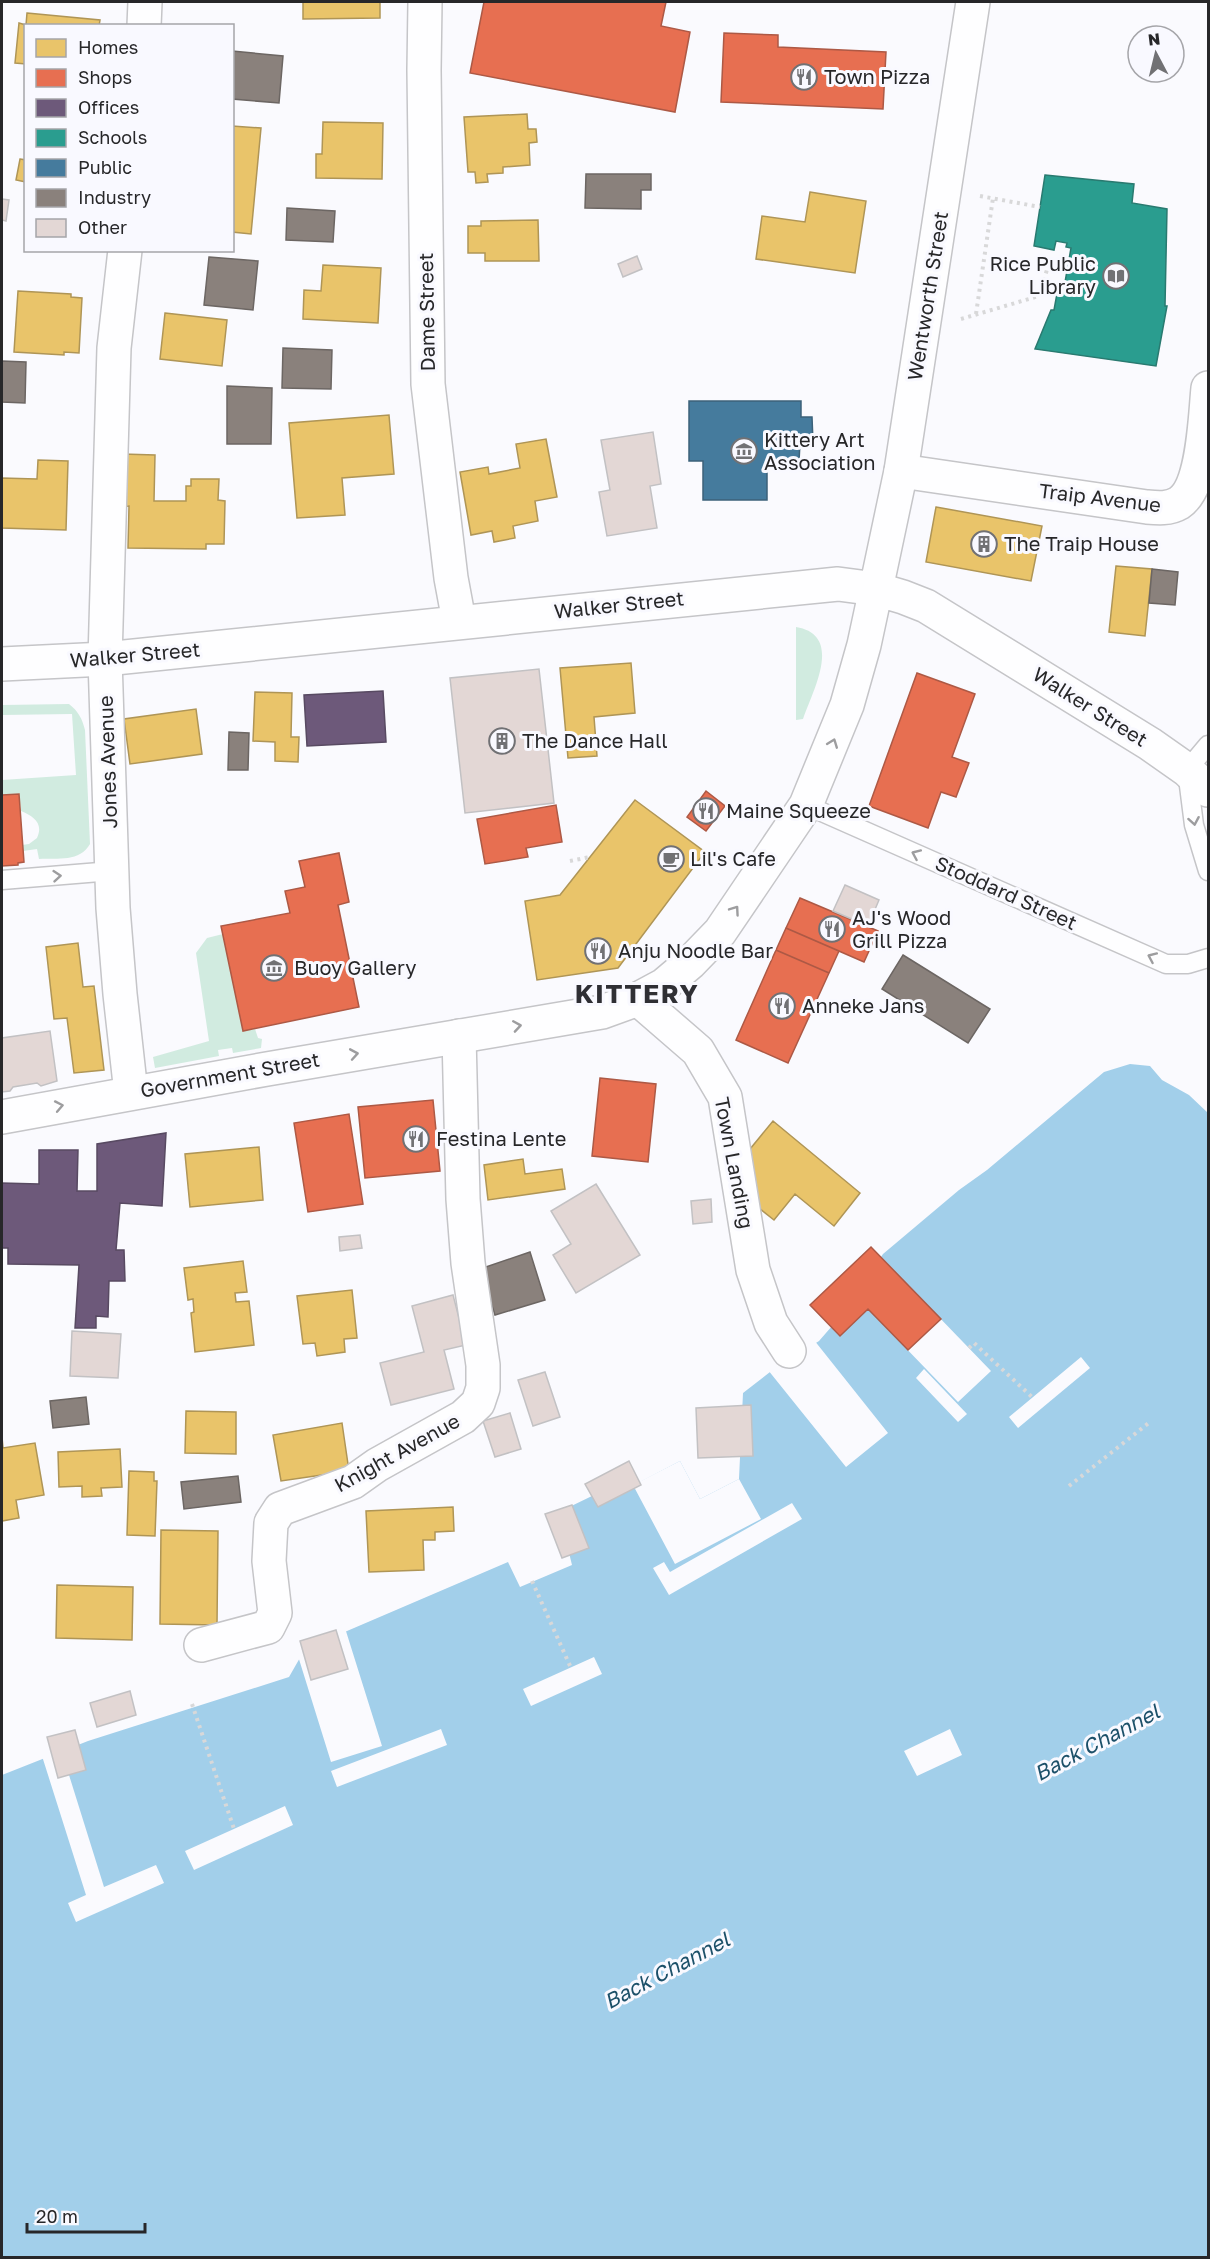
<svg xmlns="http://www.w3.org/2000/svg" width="1210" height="2259" viewBox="0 0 1210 2259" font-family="'Golos Text',sans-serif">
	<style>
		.green { fill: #d1ebe0 }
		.water { fill: #a2cfea }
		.pier { fill: #fafafe }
		.homes { fill: #e9c46a; stroke: #af9556; stroke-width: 1.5 }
		.shops { fill: #e76f51; stroke: #ad5945; stroke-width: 1.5 }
		.offices { fill: #6d597a; stroke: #584a62; stroke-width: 1.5 }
		.schools { fill: #2a9d8f; stroke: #297a70; stroke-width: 1.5 }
		.public { fill: #457b9d; stroke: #3c627a; stroke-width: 1.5 }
		.industry { fill: #8a817c; stroke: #6c6663; stroke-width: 1.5 }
		.building { fill: #e3d7d5; stroke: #c2c1c3; stroke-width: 1.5 }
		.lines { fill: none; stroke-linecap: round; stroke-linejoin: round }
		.service-casing { stroke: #c5c5c8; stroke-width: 21 }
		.minor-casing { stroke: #c5c5c8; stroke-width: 36 }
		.tertiary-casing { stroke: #c5c5c8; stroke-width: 36 }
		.secondary-casing { stroke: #c5c5c8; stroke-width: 36 }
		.path { stroke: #d8d8d9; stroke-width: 4; stroke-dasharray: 3 4.5; stroke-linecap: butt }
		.service { stroke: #fefeff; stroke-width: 18 }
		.minor { stroke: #fefeff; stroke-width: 33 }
		.tertiary { stroke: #fefeff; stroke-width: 33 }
		.secondary { stroke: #fefeff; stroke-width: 33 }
		.oneway { stroke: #9d9d9f }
		.labels { text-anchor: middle; stroke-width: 6; stroke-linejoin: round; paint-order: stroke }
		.poi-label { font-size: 20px; fill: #272729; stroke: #f9f9ff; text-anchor: start }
		.street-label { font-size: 20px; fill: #272729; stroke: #f9f9ff }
		.water-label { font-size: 21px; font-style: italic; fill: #1c5069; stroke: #f9f9ff }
		.district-label { font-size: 26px; font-weight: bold; letter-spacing: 1.5px; fill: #2f2f34; stroke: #f9f9ff }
	</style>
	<rect width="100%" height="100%" fill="#fafafe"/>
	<!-- green -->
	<path class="green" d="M 796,627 C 844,635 813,690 803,719 L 796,720 Z
		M 69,704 C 78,711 82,718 85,730 L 90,844 C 80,862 58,858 39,859 L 37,849 L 23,851 L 22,845 L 29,844 L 37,838 C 44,823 33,816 21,811 L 19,794 L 2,795 L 2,780 L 76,775 L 72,714 L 2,715 L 2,705 Z
		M 223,934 L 243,1031 L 255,1029 L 258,1038 L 262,1039 L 261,1048 L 233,1053 L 232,1048 L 218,1050 L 219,1056 L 155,1068 L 153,1057 L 209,1041 L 196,953 L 207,938 Z"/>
	<!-- water -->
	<path class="water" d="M 1130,1064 L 1150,1066 L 1162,1080 L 1189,1095 L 1208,1113 L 1208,2257 L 2,2257 L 2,1775 L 88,1741 L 289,1677 L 305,1649 L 508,1562 L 520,1587 L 572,1565 L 559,1512 L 627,1479 L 634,1485 L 680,1461 L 700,1499 L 739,1479 L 743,1393 L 770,1372 L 819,1341 L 846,1310 L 883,1254 L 959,1190 L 987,1170 L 1104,1072 Z"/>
	<!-- pier -->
	<path class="pier" d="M 879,1255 L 991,1371 L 958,1402 L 868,1309 L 840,1336 L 864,1277 Z
		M 814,1340 L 888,1433 L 846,1467 L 768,1370 Z
		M 1081,1357 L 1090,1368 L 1018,1428 L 1009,1417 Z
		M 924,1369 L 967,1414 L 958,1422 L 916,1378 Z
		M 680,1461 L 700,1499 L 739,1479 L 761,1519 L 675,1564 L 633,1485 Z
		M 792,1503 L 802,1519 L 669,1595 L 653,1568 L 664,1562 L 670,1572 Z
		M 345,1628 L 382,1746 L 331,1762 L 298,1656 L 304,1646 Z
		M 594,1657 L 602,1674 L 531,1706 L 523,1689 Z
		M 441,1729 L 447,1745 L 337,1787 L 331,1771 Z
		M 950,1729 L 962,1755 L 917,1776 L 904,1751 Z
		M 52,1752 L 58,1777 L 69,1775 L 104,1887 L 156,1865 L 164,1883 L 76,1922 L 68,1903 L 86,1895 L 42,1756 Z
		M 285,1806 L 293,1825 L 194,1870 L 185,1851 Z"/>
	<!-- homes -->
	<path class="homes" d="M 303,2 L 380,2 L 380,18 L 303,19 Z
		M 27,13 L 100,20 L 99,26 L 26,26 L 26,64 L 15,63 L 19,23 L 26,25 Z
		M 527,114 L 528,129 L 536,129 L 537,142 L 529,143 L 530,165 L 503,167 L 503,173 L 487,174 L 488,182 L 476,183 L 475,172 L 468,172 L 464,117 Z
		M 323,122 L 383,123 L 382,179 L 316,178 L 316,154 L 322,154 Z
		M 232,126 L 261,128 L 251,234 L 232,232 Z
		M 20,159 L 26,160 L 26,182 L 16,180 Z
		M 810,192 L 866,201 L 855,273 L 756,259 L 762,216 L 805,222 Z
		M 538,220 L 539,261 L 485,261 L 485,253 L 468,253 L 468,226 L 481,226 L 481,221 Z
		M 323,265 L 381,268 L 378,323 L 303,319 L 304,290 L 321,291 Z
		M 18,291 L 71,294 L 71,297 L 82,298 L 79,353 L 64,352 L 64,355 L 14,352 Z
		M 165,313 L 227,320 L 222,366 L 160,359 Z
		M 389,415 L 394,474 L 342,478 L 345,515 L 297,518 L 289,423 Z
		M 546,439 L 557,497 L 535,501 L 538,521 L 513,526 L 515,538 L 494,542 L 492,531 L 471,535 L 460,472 L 488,467 L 489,474 L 520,468 L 516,444 Z
		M 122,454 L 155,455 L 154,501 L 186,501 L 186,486 L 191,486 L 191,479 L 219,479 L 218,500 L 225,501 L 224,544 L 206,544 L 206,549 L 128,548 L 129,506 L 121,507 Z
		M 38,460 L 68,461 L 66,530 L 2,528 L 2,478 L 37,479 Z
		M 936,507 L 1042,526 L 1031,581 L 926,562 Z
		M 1116,566 L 1152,569 L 1145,636 L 1109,632 Z
		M 631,663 L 635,713 L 594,717 L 597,756 L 568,758 L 560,668 Z
		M 255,692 L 292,693 L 291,737 L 299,737 L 298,762 L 275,761 L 275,742 L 253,741 Z
		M 196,709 L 202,754 L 130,764 L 124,719 Z
		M 635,800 L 705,852 L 618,968 L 537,980 L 525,901 L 560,895 Z
		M 78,943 L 83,987 L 94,986 L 104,1070 L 74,1073 L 67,1018 L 54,1019 L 46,947 Z
		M 773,1121 L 860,1193 L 834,1226 L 795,1194 L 774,1220 L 745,1197 L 741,1160 Z
		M 259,1147 L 263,1200 L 190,1207 L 185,1154 Z
		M 523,1159 L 525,1174 L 562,1169 L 565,1189 L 488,1200 L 484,1165 Z
		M 243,1261 L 247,1292 L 235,1293 L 236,1302 L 249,1301 L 254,1345 L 195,1352 L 191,1313 L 194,1312 L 193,1299 L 188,1300 L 184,1268 Z
		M 352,1290 L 357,1338 L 344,1339 L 345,1352 L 317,1356 L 315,1343 L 303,1344 L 297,1296 Z
		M 186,1411 L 236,1412 L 236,1454 L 185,1453 Z
		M 342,1423 L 349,1471 L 281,1481 L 273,1435 Z
		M 2,1437 L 3,1448 L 35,1443 L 44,1495 L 16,1500 L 19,1518 L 2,1521 Z
		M 120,1449 L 122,1487 L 101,1488 L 102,1496 L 82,1497 L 82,1486 L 59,1487 L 58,1452 Z
		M 129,1471 L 154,1472 L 154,1481 L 157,1481 L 155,1536 L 127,1535 Z
		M 453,1507 L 454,1531 L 435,1532 L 435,1540 L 423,1540 L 424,1570 L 369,1572 L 366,1511 Z
		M 161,1530 L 218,1531 L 217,1625 L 160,1624 Z
		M 57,1585 L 133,1587 L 132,1640 L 56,1638 Z"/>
	<!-- shops -->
	<path class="shops" d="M 484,2 L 666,2 L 661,26 L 690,32 L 675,112 L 470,73 Z
		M 724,33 L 778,35 L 778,47 L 886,52 L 883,109 L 721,102 Z
		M 917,673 L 975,694 L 952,757 L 969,763 L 956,797 L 941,792 L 928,828 L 869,806 Z
		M 2,790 L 2,795 L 19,794 L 24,862 L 18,863 L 18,865 L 2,866 Z
		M 706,791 L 725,806 L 706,831 L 687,817 Z
		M 556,805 L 562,842 L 526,848 L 528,857 L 485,864 L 477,819 Z
		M 339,853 L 349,902 L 338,905 L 359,1007 L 243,1031 L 221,926 L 290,913 L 285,891 L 305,887 L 299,861 Z
		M 800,898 L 878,931 L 864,962 L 786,928 Z
		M 786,928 L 839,951 L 829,973 L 776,950 Z
		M 776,950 L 829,973 L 788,1063 L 736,1040 Z
		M 600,1078 L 656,1084 L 648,1162 L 592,1156 Z
		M 433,1100 L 440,1171 L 365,1178 L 358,1107 Z
		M 349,1114 L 363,1204 L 308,1212 L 294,1123 Z
		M 871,1247 L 941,1319 L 908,1350 L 868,1309 L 840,1336 L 810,1305 Z"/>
	<!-- offices -->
	<path class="offices" d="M 383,691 L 386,742 L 307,746 L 304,695 Z
		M 166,1133 L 162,1206 L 120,1203 L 116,1250 L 124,1250 L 125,1281 L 109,1281 L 108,1317 L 96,1316 L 96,1328 L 75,1328 L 79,1265 L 8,1264 L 8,1248 L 2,1248 L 2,1183 L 39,1184 L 39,1150 L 78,1150 L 77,1191 L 97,1191 L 97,1144 Z"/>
	<!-- schools -->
	<path class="schools" d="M 1045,175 L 1134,184 L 1132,203 L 1167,209 L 1165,306 L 1167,306 L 1156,366 L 1035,349 L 1051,310 L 1054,310 L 1058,288 L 1064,288 L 1071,248 L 1066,247 L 1067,243 L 1056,241 L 1054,250 L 1034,246 Z"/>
	<!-- public -->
	<path class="public" d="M 689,401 L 801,401 L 801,417 L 812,417 L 813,442 L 800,442 L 799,462 L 767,462 L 767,500 L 703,500 L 703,461 L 689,461 Z"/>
	<!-- industry -->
	<path class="industry" d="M 232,51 L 283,56 L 279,103 L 232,99 Z
		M 586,174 L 651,174 L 651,190 L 641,190 L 641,209 L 585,208 Z
		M 287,208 L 335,211 L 333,242 L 286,240 Z
		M 209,257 L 258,261 L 253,310 L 204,305 Z
		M 283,348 L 332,350 L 331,389 L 282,388 Z
		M 2,361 L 26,362 L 25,403 L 2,402 Z
		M 227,386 L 272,388 L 271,444 L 227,444 Z
		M 1152,569 L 1178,572 L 1175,605 L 1149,603 Z
		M 229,732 L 249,733 L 248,770 L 228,770 Z
		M 903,955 L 990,1009 L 968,1043 L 882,989 Z
		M 530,1252 L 545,1300 L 495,1315 L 480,1269 Z
		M 86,1397 L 89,1424 L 53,1428 L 50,1401 Z
		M 238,1476 L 241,1502 L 184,1509 L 181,1482 Z"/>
	<!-- building -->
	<path class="building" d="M 2,199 L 9,200 L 6,221 L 2,220 Z
		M 637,256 L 642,269 L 623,277 L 618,264 Z
		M 653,432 L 661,484 L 650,486 L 657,528 L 607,536 L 599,492 L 610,490 L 601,440 Z
		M 539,669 L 554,803 L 465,813 L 450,678 Z
		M 845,885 L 879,900 L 868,926 L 833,911 Z
		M 50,1031 L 57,1081 L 41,1086 L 37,1083 L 13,1087 L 10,1091 L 2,1092 L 2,1038 Z
		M 596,1184 L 640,1255 L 576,1293 L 553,1255 L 571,1244 L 551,1211 Z
		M 711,1199 L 712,1222 L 693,1224 L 691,1201 Z
		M 360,1235 L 362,1248 L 340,1251 L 339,1237 Z
		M 453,1295 L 466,1345 L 444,1350 L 454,1389 L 391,1405 L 380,1363 L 424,1352 L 412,1306 Z
		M 72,1331 L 121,1334 L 118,1378 L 70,1376 Z
		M 545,1372 L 560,1417 L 533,1426 L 518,1380 Z
		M 751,1405 L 753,1456 L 698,1458 L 696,1408 Z
		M 510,1413 L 521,1449 L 495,1457 L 483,1421 Z
		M 629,1461 L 641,1485 L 598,1507 L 585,1484 Z
		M 572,1505 L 589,1548 L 562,1558 L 545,1514 Z
		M 336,1630 L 348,1669 L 311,1680 L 300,1641 Z
		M 130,1691 L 136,1715 L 97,1727 L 90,1703 Z
		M 75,1730 L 86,1770 L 58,1778 L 47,1737 Z"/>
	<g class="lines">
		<!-- service casing -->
		<g class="service-casing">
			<path id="service" d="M 1208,745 L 1187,770 L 1194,825 L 1208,871
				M 806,805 L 1166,964 L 1188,964 L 1208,958
				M 2,880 L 112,871"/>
		</g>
		<!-- minor casing -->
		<g class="minor-casing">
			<path id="minor" d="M 425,2 L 424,70 L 428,384 L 451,578 L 459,621
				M 144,26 L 145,2
				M 125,250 L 114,348 L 105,659 L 113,908 L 120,994 L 131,1093
				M 901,471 L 1147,507 C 1158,508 1169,509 1179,503 C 1204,487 1205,417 1208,388
				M 638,999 L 698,1051 L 725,1097 L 753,1270 L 771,1323 L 789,1351
				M 201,1645 L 268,1627 L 275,1613 L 269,1561 L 271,1523 L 280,1509 L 353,1482 L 377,1465 L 463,1417 L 478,1403 L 483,1388 L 483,1365 L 468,1263 L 463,1199 L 459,1036"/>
		</g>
		<!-- tertiary casing -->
		<g class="tertiary-casing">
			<path id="tertiary" d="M 2,1117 L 267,1069 L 602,1012 L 638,999 L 664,985 L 690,963 L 720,932 L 806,805 L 847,705 L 864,645 L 876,589 L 903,597 L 926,606 L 1150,744 L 1187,770 L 1208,790"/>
		</g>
		<!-- secondary casing -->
		<g class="secondary-casing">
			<path id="secondary" d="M 2,664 L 105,659 L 838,584 L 876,589 L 901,471 L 973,2"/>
		</g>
		<!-- path -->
		<path class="path" d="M 980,196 L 1040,207
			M 976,314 L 993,198
			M 961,319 L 1039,296 L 1049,263 L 1067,265
			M 570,861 L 590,857
			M 969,1348 L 974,1343 L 1032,1397
			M 1069,1486 L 1150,1422
			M 532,1581 L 571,1668
			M 192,1704 L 234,1829"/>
		<!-- service -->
		<use href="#service" class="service"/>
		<!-- minor -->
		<use href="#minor" class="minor"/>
		<!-- tertiary -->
		<use href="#tertiary" class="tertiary"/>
		<!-- secondary -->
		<use href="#secondary" class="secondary"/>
	</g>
	<!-- one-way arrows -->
	<defs><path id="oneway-chevron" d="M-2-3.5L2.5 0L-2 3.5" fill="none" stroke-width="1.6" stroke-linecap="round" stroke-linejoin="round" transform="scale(1.5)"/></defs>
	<g class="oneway">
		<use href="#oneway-chevron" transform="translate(833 743) rotate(-69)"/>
		<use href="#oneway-chevron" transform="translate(1194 821) rotate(80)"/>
		<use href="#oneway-chevron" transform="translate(916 854) rotate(-156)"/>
		<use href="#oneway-chevron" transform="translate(57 876) rotate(-5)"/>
		<use href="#oneway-chevron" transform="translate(735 910) rotate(-55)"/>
		<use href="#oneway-chevron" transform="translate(1152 957) rotate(-156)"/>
		<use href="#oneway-chevron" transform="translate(517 1026) rotate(-9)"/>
		<use href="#oneway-chevron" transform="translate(354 1054) rotate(-10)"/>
		<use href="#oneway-chevron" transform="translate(59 1106) rotate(-11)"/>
	</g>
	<!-- icons -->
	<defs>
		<g id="restaurant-ring" transform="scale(1.35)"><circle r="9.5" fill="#f9f9ff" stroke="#717174" stroke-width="1.5"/><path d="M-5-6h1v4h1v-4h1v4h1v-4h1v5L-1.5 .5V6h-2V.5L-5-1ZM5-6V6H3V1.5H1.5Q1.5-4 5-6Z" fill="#717174"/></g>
		<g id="library-ring" transform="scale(1.35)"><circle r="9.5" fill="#f9f9ff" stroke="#717174" stroke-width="1.5"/><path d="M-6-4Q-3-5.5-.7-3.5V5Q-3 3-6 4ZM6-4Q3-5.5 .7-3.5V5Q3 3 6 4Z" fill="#717174"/></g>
		<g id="museum-ring" transform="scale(1.35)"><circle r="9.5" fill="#f9f9ff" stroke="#717174" stroke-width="1.5"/><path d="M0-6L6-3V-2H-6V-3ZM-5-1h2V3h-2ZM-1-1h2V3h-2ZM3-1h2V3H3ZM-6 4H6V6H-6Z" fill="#717174"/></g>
		<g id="building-ring" transform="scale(1.35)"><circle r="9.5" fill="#f9f9ff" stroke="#717174" stroke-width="1.5"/><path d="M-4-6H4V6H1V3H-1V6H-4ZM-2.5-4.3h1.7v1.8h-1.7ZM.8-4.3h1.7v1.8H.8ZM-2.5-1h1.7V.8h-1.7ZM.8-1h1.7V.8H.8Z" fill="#717174"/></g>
		<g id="cafe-ring" transform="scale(1.35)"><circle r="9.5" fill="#f9f9ff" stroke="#717174" stroke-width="1.5"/><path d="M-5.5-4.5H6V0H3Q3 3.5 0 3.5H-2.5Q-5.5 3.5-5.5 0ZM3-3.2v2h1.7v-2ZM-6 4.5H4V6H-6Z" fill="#717174"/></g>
	</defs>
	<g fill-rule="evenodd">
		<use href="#restaurant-ring" x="804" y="77"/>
		<use href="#library-ring" x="1116" y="276"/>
		<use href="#museum-ring" x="744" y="451"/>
		<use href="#building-ring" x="984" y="544"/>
		<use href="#building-ring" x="502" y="741"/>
		<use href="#restaurant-ring" x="706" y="811"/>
		<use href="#cafe-ring" x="671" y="859"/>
		<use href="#restaurant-ring" x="832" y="929"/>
		<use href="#restaurant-ring" x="598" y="951"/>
		<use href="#museum-ring" x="274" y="968"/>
		<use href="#restaurant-ring" x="782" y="1006"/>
		<use href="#restaurant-ring" x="416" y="1139"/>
	</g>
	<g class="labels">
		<!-- poi labels -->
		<g class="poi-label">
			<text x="824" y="84">Town Pizza</text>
			<text x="1096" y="271" text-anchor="end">Rice Public<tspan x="1096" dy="23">Library</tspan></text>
			<text x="764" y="447">Kittery Art<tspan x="764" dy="23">Association</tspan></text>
			<text x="1004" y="551">The Traip House</text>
			<text x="522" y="748">The Dance Hall</text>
			<text x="726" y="818">Maine Squeeze</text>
			<text x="690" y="866">Lil's Cafe</text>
			<text x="852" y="925">AJ's Wood<tspan x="852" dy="23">Grill Pizza</tspan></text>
			<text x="618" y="958">Anju Noodle Bar</text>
			<text x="294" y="975">Buoy Gallery</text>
			<text x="802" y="1013">Anneke Jans</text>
			<text x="436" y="1146">Festina Lente</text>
		</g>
		<!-- street labels -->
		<g class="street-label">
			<text transform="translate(928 296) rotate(-81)" y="7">Wentworth Street</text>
			<text transform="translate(427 312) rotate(-91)" y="7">Dame Street</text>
			<text transform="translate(1100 498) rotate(7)" y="7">Traip Avenue</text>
			<text transform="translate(619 605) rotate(-6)" y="7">Walker Street</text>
			<text transform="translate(135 655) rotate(-5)" y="7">Walker Street</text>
			<text transform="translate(1090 707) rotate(32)" y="7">Walker Street</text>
			<text transform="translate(108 762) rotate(-92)" y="7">Jones Avenue</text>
			<text transform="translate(1006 893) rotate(24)" y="7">Stoddard Street</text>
			<text transform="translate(230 1075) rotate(-10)" y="7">Government Street</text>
			<text transform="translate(734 1163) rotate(79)" y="7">Town Landing</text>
			<text transform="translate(397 1453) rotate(-29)" y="7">Knight Avenue</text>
		</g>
		<!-- water labels -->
		<g class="water-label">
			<text transform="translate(1097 1743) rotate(-28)" y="7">Back Channel</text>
			<text transform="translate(667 1971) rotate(-28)" y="7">Back Channel</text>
		</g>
		<!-- district labels -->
		<g class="district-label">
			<text x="637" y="1003">KITTERY</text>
		</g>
	</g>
	<!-- border -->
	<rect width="1210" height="2259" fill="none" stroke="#272729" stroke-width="6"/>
	<!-- legend -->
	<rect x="24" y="24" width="210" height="228" fill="#f9f9ff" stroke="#a5a5a9" stroke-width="1.5"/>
	<rect x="36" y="39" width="30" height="18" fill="#e9c46a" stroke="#a5a5a9" stroke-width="1.5"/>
	<text x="78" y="54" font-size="18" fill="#272729">Homes</text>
	<rect x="36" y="69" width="30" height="18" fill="#e76f51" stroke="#a5a5a9" stroke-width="1.5"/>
	<text x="78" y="84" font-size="18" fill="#272729">Shops</text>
	<rect x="36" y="99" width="30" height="18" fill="#6d597a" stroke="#a5a5a9" stroke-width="1.5"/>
	<text x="78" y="114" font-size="18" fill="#272729">Offices</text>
	<rect x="36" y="129" width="30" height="18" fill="#2a9d8f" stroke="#a5a5a9" stroke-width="1.5"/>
	<text x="78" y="144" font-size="18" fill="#272729">Schools</text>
	<rect x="36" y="159" width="30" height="18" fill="#457b9d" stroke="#a5a5a9" stroke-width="1.5"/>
	<text x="78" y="174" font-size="18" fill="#272729">Public</text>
	<rect x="36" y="189" width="30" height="18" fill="#8a817c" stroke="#a5a5a9" stroke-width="1.5"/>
	<text x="78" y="204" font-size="18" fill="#272729">Industry</text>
	<rect x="36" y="219" width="30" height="18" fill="#e3d7d5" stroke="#a5a5a9" stroke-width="1.5"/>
	<text x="78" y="234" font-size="18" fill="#272729">Other</text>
	<!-- north arrow -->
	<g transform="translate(1156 54) rotate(353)"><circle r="28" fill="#f9f9ff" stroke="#a5a5a9" stroke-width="1.5"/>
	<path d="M0-4.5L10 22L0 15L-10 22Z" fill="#717174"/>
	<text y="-9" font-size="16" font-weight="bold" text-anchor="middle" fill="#272729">N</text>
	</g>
	<!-- scale -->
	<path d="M27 2223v9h118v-9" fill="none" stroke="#272729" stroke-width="3"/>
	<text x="36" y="2223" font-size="18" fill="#272729" stroke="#f9f9ff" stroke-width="4.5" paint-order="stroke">20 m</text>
</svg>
